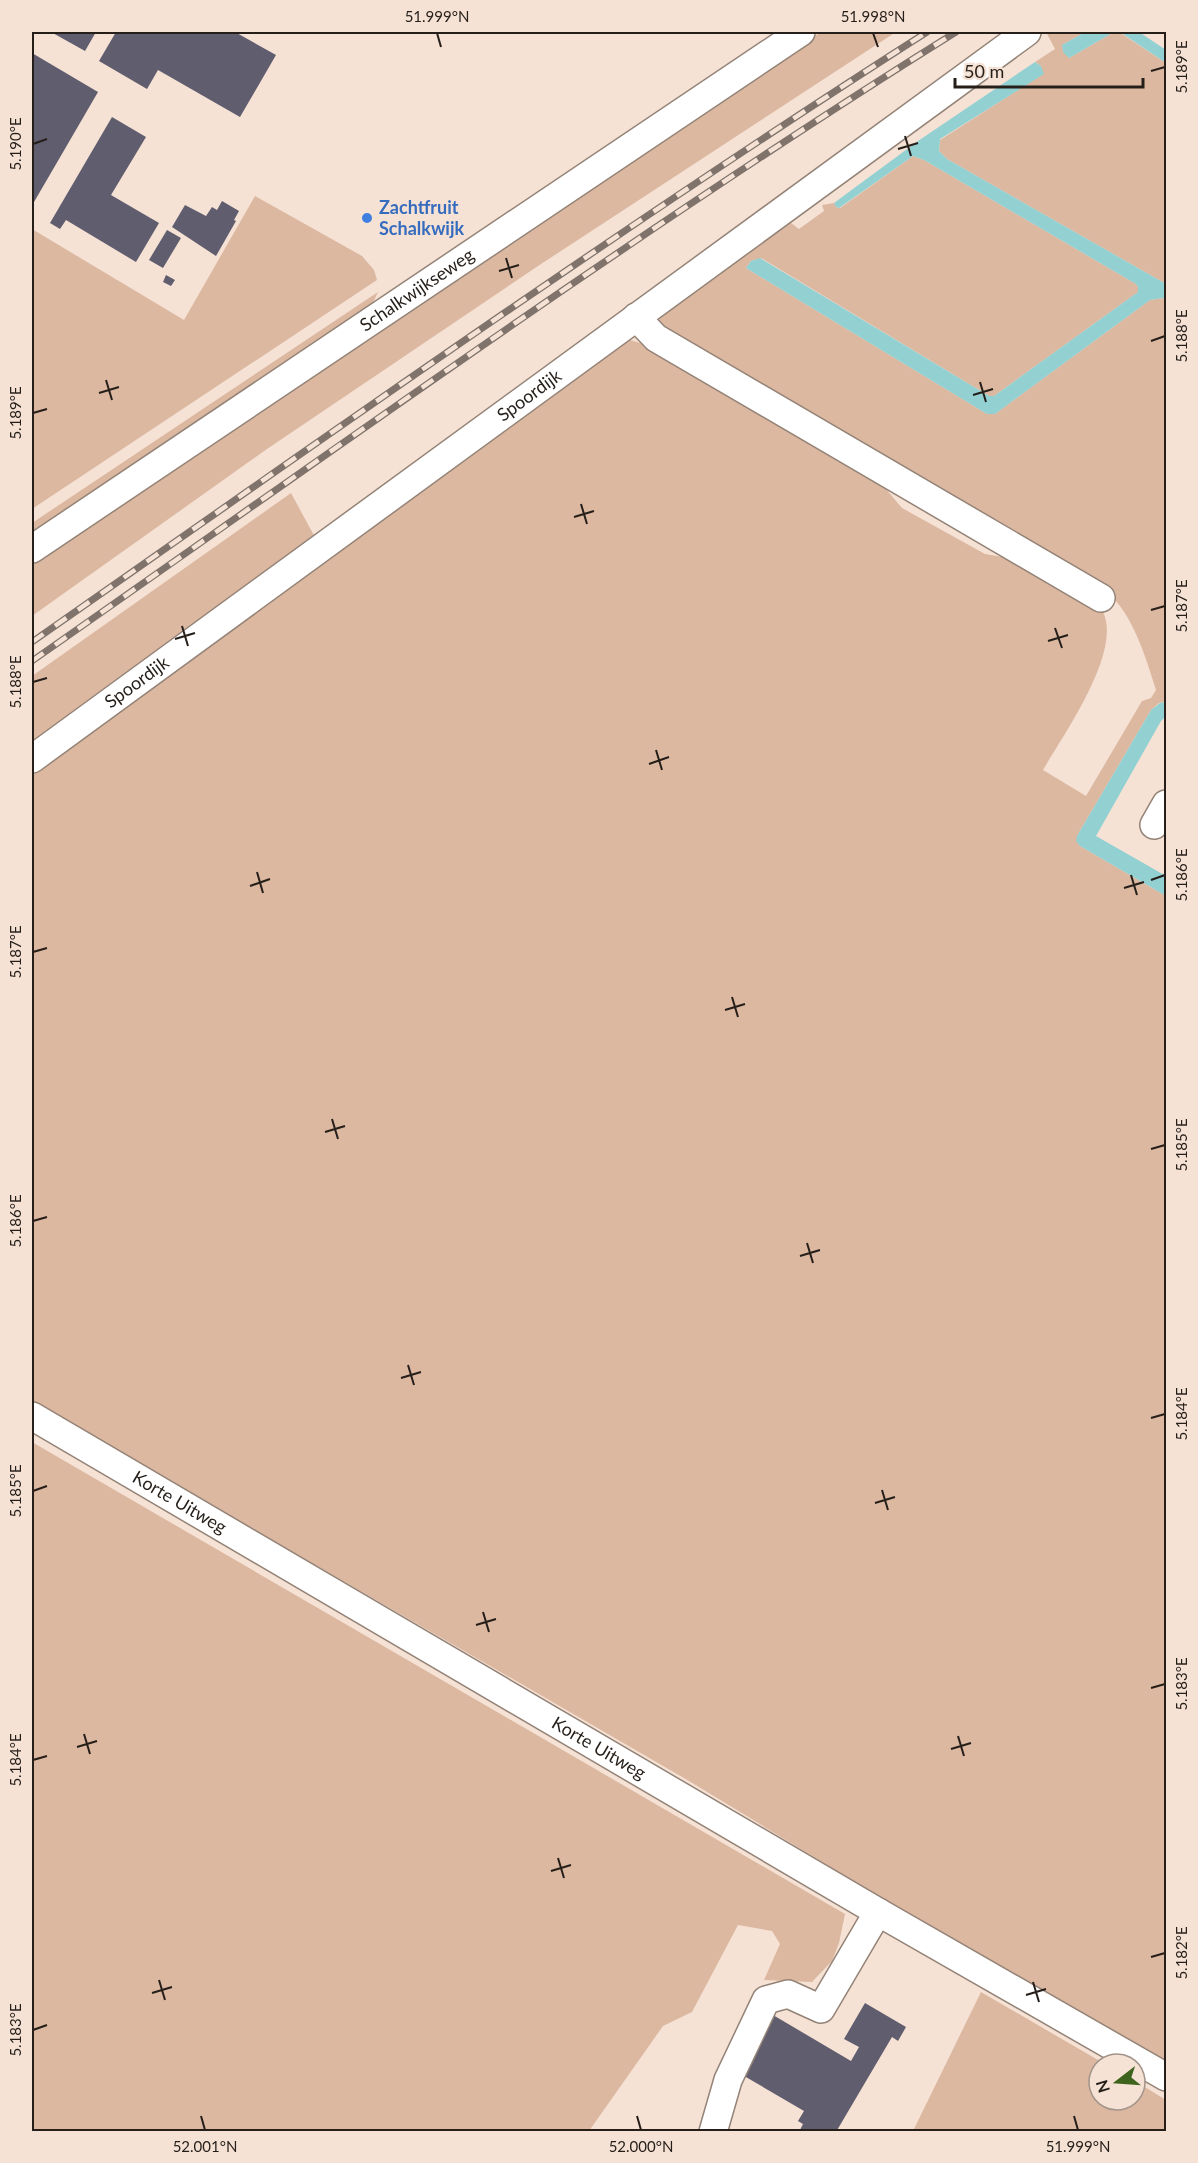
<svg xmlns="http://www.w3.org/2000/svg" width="1198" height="2163" viewBox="0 0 1198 2163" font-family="Lato,sans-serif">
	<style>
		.green { fill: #dcb8a1 }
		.water { fill: #92d0d2 }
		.building { fill: #605d6e }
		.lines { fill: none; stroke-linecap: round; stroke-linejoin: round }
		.minor-casing { stroke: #948377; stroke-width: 30 }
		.minor { stroke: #fff; stroke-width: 27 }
		.rail-casing { stroke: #7f736b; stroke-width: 7 }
		.rail { stroke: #f5e2d5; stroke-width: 4.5; stroke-dasharray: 14; stroke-linecap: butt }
		.ticks { fill: none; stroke: #251e19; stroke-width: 2 }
		.shop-dot { fill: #3f7fe0; stroke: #f5e2d5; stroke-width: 2 }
		.labels { text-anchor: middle; stroke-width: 6; stroke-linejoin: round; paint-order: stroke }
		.shop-label { font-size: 18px; font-weight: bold; fill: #366cbe; stroke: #f5e2d5; text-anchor: start }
		.street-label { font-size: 18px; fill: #251e19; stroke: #f5e2d5 }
		.neatline { fill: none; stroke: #251e19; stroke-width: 2 }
		.ticks-label { font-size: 15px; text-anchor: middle; fill: #251e19 }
	</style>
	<rect width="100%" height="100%" fill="#f5e2d5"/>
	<!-- green -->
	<path class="green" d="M 821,32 L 896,32 L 538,266 L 267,449 L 32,616 L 32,564 Z
		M 1046,32 L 1085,32 L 1062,45 L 1069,58 L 1114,32 L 1119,32 L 1166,63 L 1166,284 L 947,159 L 939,151 L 940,140 L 1043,74 L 1041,66 L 1035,62 L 1055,49 Z
		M 913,156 L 924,160 L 1136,284 L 1138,287 L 1138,292 L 994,396 L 989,396 L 761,258 L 751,261 L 746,268 L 987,414 L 995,414 L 1150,300 L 1163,298 L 1166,299 L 1166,702 L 1159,703 L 1151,710 L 1077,836 L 1080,846 L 1166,896 L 1166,2071 L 689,1781 L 32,1401 L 32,767 L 627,339 L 656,348 L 874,475 L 902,508 L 985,554 L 1014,559 L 1100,607 C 1128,645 1063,735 1043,770 L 1086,796 L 1142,701 L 1151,698 L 1156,690 C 1146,658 1133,614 1107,592 L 662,329 L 657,310 L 765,232 L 775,234 L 791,223 L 799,229 L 824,211 L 822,205 L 834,203 L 836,207 L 840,208 Z
		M 255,196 L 362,256 L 374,270 L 377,280 L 32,509 L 32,229 L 184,320 Z
		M 378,292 L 372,305 L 32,532 L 32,523 Z
		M 291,493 L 317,541 L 32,751 L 32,676 Z
		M 32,1442 L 845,1914 L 839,1943 L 832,1961 L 812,1982 L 764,1980 L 780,1944 L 772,1931 L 738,1925 L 692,2012 L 663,2026 L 589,2131 L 32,2131 Z
		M 981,1992 L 1105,2064 L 1099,2064 L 1099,2100 L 1135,2100 L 1135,2081 L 1166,2100 L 1166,2131 L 913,2131 Z"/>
	<!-- water -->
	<path class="water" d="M 1085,32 L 1114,32 L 1069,58 L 1063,52 L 1062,45 Z
		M 1120,32 L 1139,32 L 1166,50 L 1166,63 Z
		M 1035,62 L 1041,66 L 1044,74 L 940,139 L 939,151 L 947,159 L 1166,284 L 1166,299 L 1163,298 L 1150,300 L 995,414 L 987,414 L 746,268 L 751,261 L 760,258 L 989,396 L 994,396 L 1138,292 L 1138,287 L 1136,284 L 924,160 L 913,156 L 839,208 L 836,207 L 834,203 L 918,141 Z
		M 1166,702 L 1166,716 L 1161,721 L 1096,836 L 1166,876 L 1166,896 L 1080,846 L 1076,841 L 1077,836 L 1151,710 L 1160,703 Z"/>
	<!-- building -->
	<path class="building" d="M 51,32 L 96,32 L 85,51 Z
		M 116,32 L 235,32 L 276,55 L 240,117 L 158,70 L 147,89 L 99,61 Z
		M 32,53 L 98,92 L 34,202 L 32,200 Z
		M 112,117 L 146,137 L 111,195 L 159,223 L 136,262 L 66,220 L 60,229 L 50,223 Z
		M 222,201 L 239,211 L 234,220 L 236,221 L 216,256 L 172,227 L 185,205 L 206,216 L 212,207 L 217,210 Z
		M 167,230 L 181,238 L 163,268 L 149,260 Z
		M 166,275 L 175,280 L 171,286 L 163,282 Z
		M 865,2003 L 906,2027 L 898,2041 L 892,2037 L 836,2132 L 799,2132 L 803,2124 L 798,2121 L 804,2111 L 739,2073 L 773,2015 L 851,2061 L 859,2047 L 844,2039 Z"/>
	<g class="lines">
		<!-- minor casing -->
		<g class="minor-casing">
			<g id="minor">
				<path d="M 636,317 L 656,338 L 1101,598"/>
				<path id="s1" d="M 32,549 L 801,32"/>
				<path id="s2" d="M 32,759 L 1027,32"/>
				<path d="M 1154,825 L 1166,804"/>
				<path id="s3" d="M 32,1416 L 878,1912 L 1166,2077"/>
				<path d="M 713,2132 L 728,2080 L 766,2000 L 788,1994 L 821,2009 L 878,1912"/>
			</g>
		</g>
		<!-- minor -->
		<use href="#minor" class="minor"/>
		<!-- rail casing -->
		<g class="rail-casing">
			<path id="rail" d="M 32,642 C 328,435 623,226 927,32
				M 32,661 C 337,448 640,229 956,32"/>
		</g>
		<!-- rail -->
		<use href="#rail" class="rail"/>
	</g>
	<!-- ticks -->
	<path class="ticks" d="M 437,33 L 441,47M 873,33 L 878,47M 1151,71 L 1165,67M 905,136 L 911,156M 33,144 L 47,139M 898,149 L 918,143M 506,258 L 512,278M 499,271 L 519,265M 1151,341 L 1165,336M 106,380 L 112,400M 980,382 L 986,402M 99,393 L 119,387M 973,395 L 993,389M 33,413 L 47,409M 581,504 L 587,524M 574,517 L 594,511M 1151,610 L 1165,606M 182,626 L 188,646M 1055,628 L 1062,648M 175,639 L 195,633M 1048,641 L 1068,635M 33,682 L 47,678M 656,750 L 662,770M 649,764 L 669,757M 257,872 L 263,893M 1131,875 L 1137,895M 1151,880 L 1165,875M 250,886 L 270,879M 1124,888 L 1144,882M 33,952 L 47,948M 732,997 L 738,1017M 725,1010 L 745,1004M 332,1119 L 338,1139M 325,1132 L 345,1126M 1151,1149 L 1165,1145M 33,1221 L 47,1217M 807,1243 L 813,1263M 800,1256 L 820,1250M 408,1365 L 414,1385M 401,1378 L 421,1372M 1151,1418 L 1165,1414M 882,1490 L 888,1510M 33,1491 L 47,1486M 875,1503 L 895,1497M 483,1612 L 489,1632M 476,1625 L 496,1619M 1151,1688 L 1165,1684M 84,1734 L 90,1754M 958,1736 L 964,1756M 77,1747 L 97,1741M 951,1749 L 971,1743M 33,1760 L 47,1756M 558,1858 L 564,1878M 551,1871 L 571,1865M 1151,1957 L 1165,1953M 159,1980 L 165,2000M 1033,1982 L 1039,2002M 152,1993 L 172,1987M 1026,1995 L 1046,1989M 33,2030 L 47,2025M 201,2116 L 205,2130M 637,2116 L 641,2130M 1074,2116 L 1078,2130"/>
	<!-- markers -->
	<circle class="shop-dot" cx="367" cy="218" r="6"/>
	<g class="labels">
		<!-- shop labels -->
		<g class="shop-label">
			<text x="379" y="214">Zachtfruit<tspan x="379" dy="21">Schalkwijk</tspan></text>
		</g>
		<!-- street labels -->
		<g class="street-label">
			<text dy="6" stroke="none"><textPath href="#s1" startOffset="464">Schalkwijkseweg</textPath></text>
			<text dy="6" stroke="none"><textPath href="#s2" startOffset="616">Spoordijk</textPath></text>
			<text dy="6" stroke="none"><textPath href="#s2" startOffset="130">Spoordijk</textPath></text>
			<text dy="6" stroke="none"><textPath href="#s3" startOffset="171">Korte Uitweg</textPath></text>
			<text dy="6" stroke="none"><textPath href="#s3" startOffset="657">Korte Uitweg</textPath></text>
		</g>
	</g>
	<!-- border -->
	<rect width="1198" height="2163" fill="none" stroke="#f5e2d5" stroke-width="66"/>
	<!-- north arrow -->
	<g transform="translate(1117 2082) rotate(253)"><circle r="28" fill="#f5e2d5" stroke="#a2948a" stroke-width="1.5"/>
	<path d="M0-4.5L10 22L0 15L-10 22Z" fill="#3d631c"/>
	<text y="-9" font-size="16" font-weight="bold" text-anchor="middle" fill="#251e19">N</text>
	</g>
	<!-- scale -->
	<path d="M955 78v9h188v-9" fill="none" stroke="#251e19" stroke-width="3"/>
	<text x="964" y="78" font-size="18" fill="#251e19" stroke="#f5e2d5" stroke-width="4.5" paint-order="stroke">50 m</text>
	<rect x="33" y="33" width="1132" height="2097" class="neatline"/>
	<g class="ticks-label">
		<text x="437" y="22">51.999°N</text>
		<text x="873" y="22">51.998°N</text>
		<text transform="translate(1182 67) rotate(-90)" y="5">5.189°E</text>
		<text transform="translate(16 144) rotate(-90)" y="5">5.190°E</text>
		<text transform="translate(1182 336) rotate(-90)" y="5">5.188°E</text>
		<text transform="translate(16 413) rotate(-90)" y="5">5.189°E</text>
		<text transform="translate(1182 606) rotate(-90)" y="5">5.187°E</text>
		<text transform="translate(16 682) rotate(-90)" y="5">5.188°E</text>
		<text transform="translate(1182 875) rotate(-90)" y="5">5.186°E</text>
		<text transform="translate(16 952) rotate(-90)" y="5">5.187°E</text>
		<text transform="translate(1182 1145) rotate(-90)" y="5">5.185°E</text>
		<text transform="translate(16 1221) rotate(-90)" y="5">5.186°E</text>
		<text transform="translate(1182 1414) rotate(-90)" y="5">5.184°E</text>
		<text transform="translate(16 1491) rotate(-90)" y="5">5.185°E</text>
		<text transform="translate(1182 1684) rotate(-90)" y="5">5.183°E</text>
		<text transform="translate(16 1760) rotate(-90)" y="5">5.184°E</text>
		<text transform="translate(1182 1953) rotate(-90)" y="5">5.182°E</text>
		<text transform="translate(16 2030) rotate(-90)" y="5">5.183°E</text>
		<text x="205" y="2152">52.001°N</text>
		<text x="641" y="2152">52.000°N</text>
		<text x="1078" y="2152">51.999°N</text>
	</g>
</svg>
